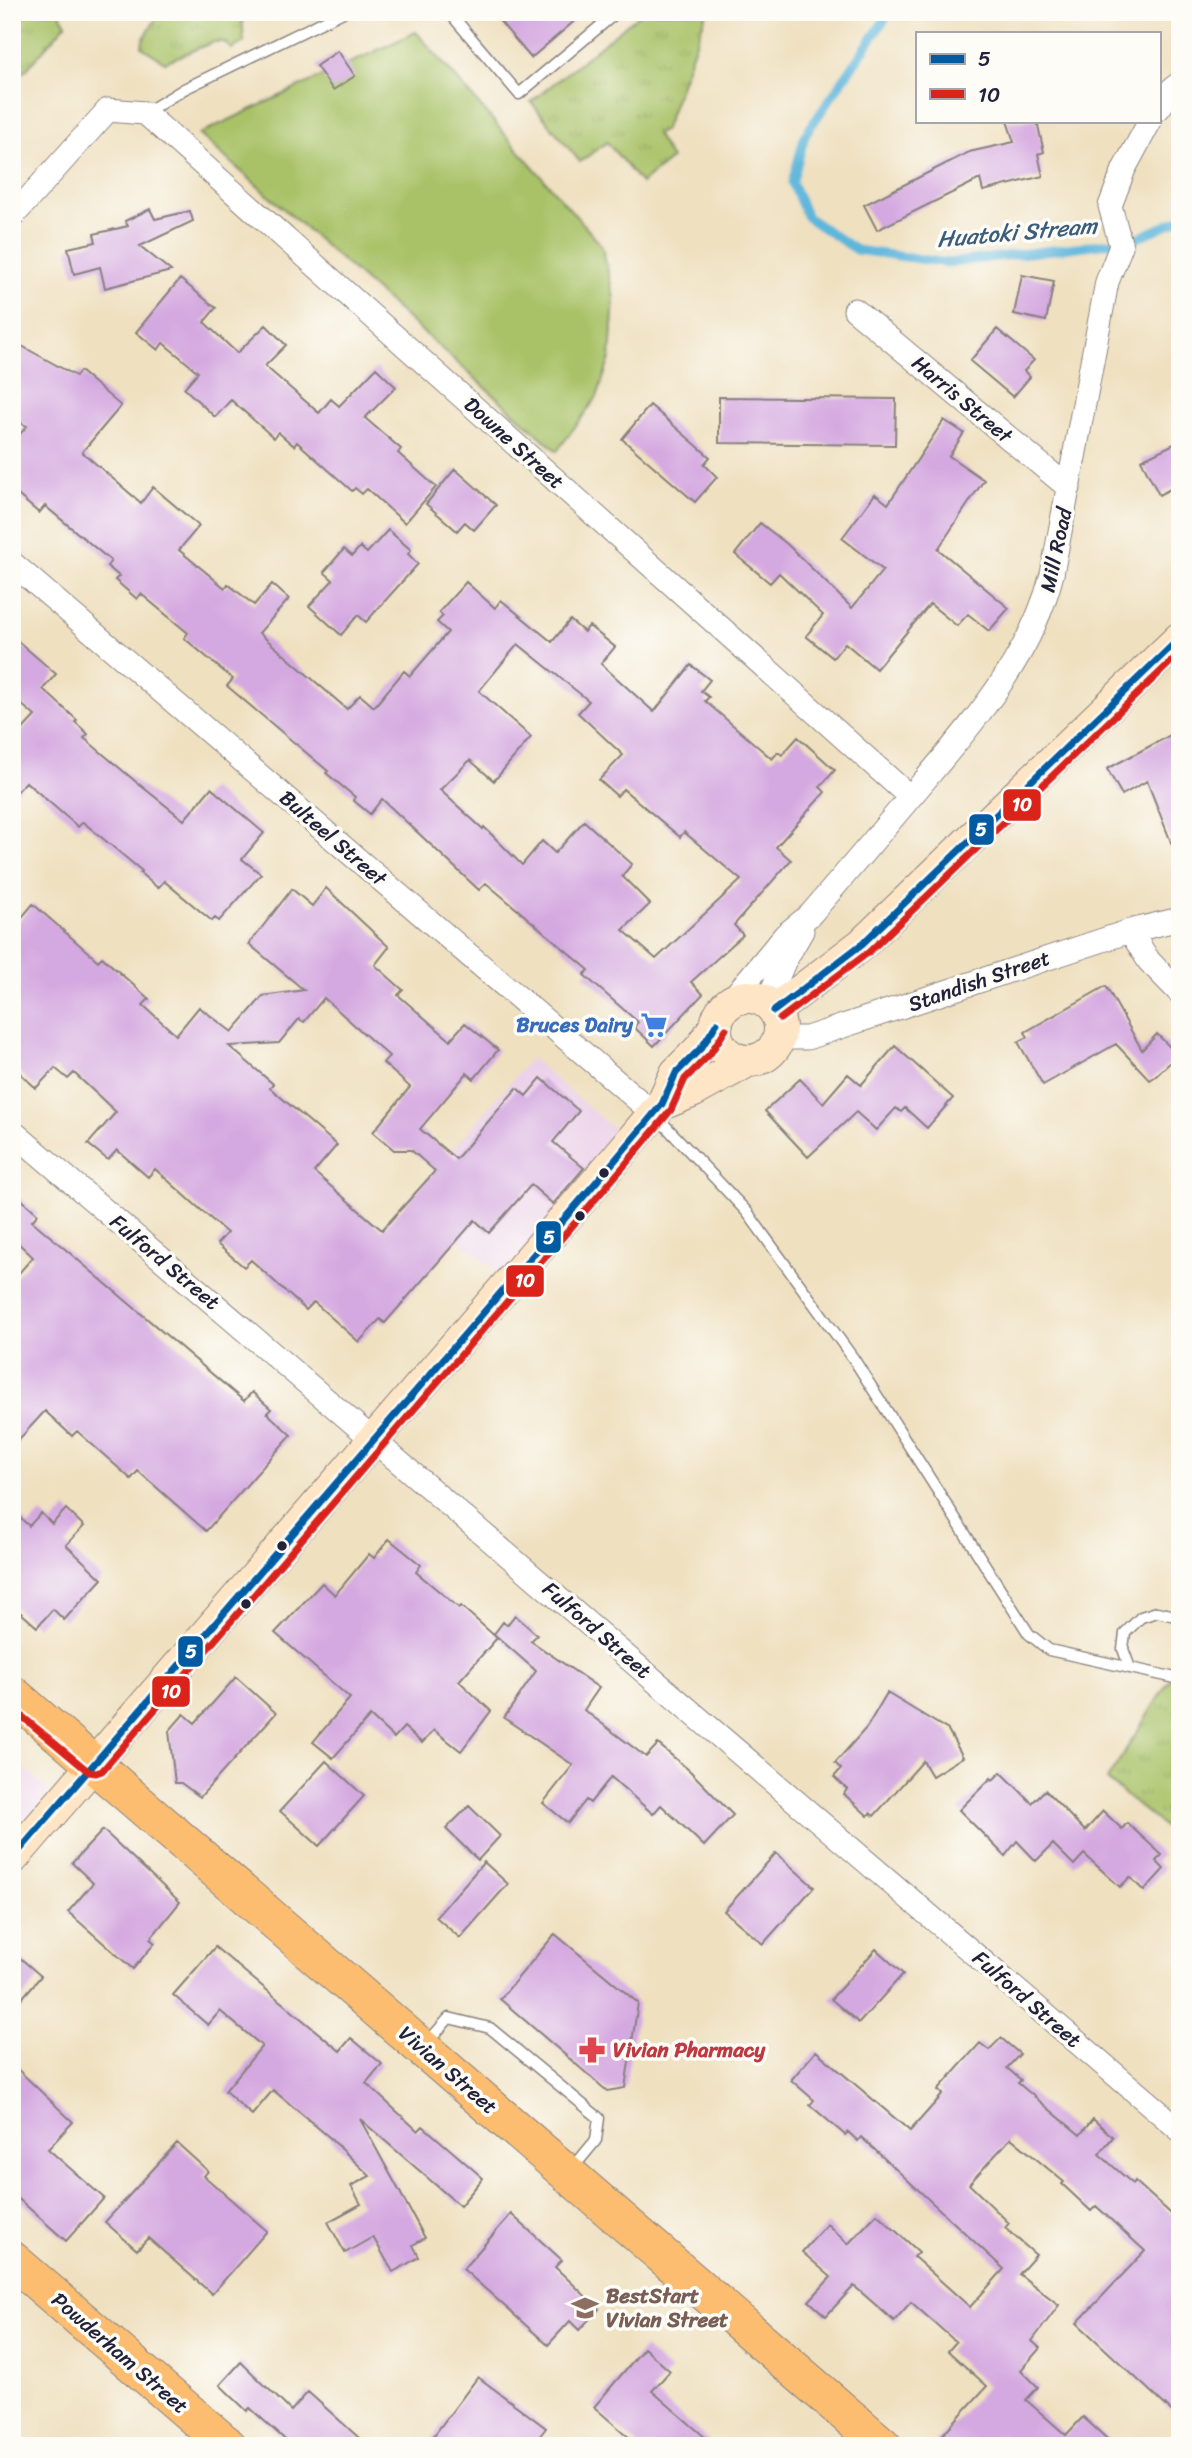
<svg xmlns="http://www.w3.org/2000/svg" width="1192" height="2458" viewBox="0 0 1192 2458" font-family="Sriracha,sans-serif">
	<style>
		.built { fill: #ecd1ea }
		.grass { fill: url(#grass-tufts); stroke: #667251; stroke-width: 2 }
		.park { fill: #a9c267; stroke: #667251; stroke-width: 2 }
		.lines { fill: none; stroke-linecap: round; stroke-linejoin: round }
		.stream { stroke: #5eb6db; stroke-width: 9 }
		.building { fill: #d4a8e0; fill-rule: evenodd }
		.lane-casing { stroke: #88817e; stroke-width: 13 }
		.street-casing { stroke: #88817e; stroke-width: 25 }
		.secondary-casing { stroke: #88817e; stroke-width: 34 }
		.primary-casing { stroke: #88817e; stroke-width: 39 }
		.lane { stroke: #fff; stroke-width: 10 }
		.street { stroke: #fff; stroke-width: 23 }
		.secondary { stroke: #fee5c5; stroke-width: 32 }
		.primary { stroke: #fcbd6f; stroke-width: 37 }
		.bus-1-casing { stroke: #fdfcf7; stroke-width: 12 }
		.bus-2-casing { stroke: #fdfcf7; stroke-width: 12 }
		.bus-1 { stroke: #005ba3; stroke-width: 7 }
		.bus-2 { stroke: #da241a; stroke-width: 7 }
		.bus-dot { fill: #22223b; stroke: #fdfcf7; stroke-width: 2.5 }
		.labels { text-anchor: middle; stroke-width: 7; stroke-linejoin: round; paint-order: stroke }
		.street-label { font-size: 21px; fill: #22223b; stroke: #fdfcf7 }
		.shop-label { font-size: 21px; font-weight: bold; fill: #366cbe; stroke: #fdfcf7; text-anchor: end }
		.health-label { font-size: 21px; font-weight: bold; fill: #be3a42; stroke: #fdfcf7; text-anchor: start }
		.education-label { font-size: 21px; font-weight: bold; fill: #785e54; stroke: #fdfcf7; text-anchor: start }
		.water-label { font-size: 23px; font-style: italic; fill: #3a5d7b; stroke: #fdfcf7 }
		.line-badge { stroke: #fdfcf7; stroke-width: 2.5 }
		.badge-label { font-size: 19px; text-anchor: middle; font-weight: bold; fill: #fff }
	</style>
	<defs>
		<pattern id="grass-tufts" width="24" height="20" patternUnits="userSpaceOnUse" patternTransform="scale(1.75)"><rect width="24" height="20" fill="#a9c267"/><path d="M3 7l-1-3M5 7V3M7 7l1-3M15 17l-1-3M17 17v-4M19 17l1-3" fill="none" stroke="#91a65a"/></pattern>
	</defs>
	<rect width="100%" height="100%" fill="#fdfcf7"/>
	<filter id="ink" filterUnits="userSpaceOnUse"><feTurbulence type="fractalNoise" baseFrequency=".0143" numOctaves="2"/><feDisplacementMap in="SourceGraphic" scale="14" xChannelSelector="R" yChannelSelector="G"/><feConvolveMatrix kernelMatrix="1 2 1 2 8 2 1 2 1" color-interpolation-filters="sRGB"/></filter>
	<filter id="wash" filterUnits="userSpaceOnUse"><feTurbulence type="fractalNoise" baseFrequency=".00686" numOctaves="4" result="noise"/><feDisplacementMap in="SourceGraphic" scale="28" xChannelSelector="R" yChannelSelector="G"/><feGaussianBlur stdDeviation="1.57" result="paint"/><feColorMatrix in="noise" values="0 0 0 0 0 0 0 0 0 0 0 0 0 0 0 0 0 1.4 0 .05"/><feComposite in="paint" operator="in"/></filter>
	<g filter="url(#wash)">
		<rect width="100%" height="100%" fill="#efe0c0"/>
		<!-- built -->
		<path class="built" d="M 531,1058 L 626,1140 L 506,1280 L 412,1198 Z
			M 12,1757 L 50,1791 L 12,1845 Z"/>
		<!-- grass -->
		<path class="grass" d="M 12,12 L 59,12 L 66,24 L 27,69 L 12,80 Z
			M 160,12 L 242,12 L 244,42 L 232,49 L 224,42 L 213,42 L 165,62 L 142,47 L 143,40 Z
			M 642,12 L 707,12 L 664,131 L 656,134 L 671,159 L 641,183 L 607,142 L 580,162 L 531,102 Z
			M 1180,1663 L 1180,1840 L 1107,1780 Z"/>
		<!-- park -->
		<path class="park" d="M 416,32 L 602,246 L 614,298 L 610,358 L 597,397 L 557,451 L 199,134 Z"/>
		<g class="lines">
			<!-- stream -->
			<path class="stream" d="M 890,12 L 805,135 L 792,183 L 807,217 L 856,250 L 948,263 L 1133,240 L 1180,219"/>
		</g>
		<g id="blocks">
			<!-- building -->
			<path class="building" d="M 492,12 L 585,12 L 531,58 Z
				M 338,51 L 355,76 L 333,90 L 316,66 Z
				M 1007,121 L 1037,121 L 1044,152 L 1038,154 L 1043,176 L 983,191 L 980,179 L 877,230 L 864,205 L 969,152 L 1014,142 Z
				M 150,209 L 155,219 L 190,211 L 193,221 L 140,246 L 171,271 L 105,288 L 100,267 L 74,274 L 68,248 L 96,242 L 94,234 L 128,226 L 125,221 Z
				M 1022,275 L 1054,281 L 1046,321 L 1014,314 Z
				M 180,279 L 216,308 L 204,322 L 237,353 L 266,325 L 286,345 L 265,366 L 319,413 L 331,399 L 339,406 L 376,368 L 396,387 L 365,418 L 401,449 L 398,453 L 436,487 L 405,523 L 367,489 L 362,494 L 355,488 L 352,491 L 297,442 L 294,446 L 278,432 L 274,438 L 231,400 L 215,417 L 184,388 L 198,372 L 163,343 L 158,350 L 136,332 Z
				M 997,329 L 1034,360 L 1024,371 L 1030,377 L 1013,397 L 970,361 Z
				M 20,345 L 76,376 L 80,371 L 121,406 L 82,452 L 141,503 L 153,487 L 199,526 L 179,550 L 225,588 L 228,584 L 254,605 L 272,584 L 289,599 L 259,633 L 347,709 L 360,695 L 374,707 L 404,671 L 410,676 L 448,632 L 437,622 L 443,616 L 439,612 L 466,582 L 495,608 L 501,600 L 552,642 L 570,620 L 584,632 L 589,626 L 615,647 L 601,664 L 654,712 L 691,665 L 710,680 L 701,691 L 709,697 L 705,701 L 772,759 L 778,752 L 782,755 L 798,737 L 835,770 L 820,787 L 825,792 L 776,847 L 791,860 L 734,925 L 743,935 L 691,982 L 703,994 L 654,1046 L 634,1027 L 638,1022 L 584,975 L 589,970 L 486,883 L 479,890 L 382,799 L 370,814 L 353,800 L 355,797 L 326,773 L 328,771 L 227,686 L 233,679 L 184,638 L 188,633 L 141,594 L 137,599 L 115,580 L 119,576 L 107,566 L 111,561 L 45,506 L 39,513 L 12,490 L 12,443 L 27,426 L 12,419 L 12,360 ZM 518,644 L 589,701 L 578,713 L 623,755 L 599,780 L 617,796 L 623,789 L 680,837 L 684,832 L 741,880 L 656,959 L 623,930 L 650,904 L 622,876 L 632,864 L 584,821 L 555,853 L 542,841 L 522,865 L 484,827 L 483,829 L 440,790 L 470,760 L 494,781 L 531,737 L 479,691 Z
				M 719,397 L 896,399 L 895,445 L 719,443 Z
				M 650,405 L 710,457 L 704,464 L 717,477 L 695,502 L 622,439 Z
				M 944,420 L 964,433 L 949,456 L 984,480 L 938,549 L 1009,608 L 989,631 L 968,614 L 957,626 L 930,604 L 876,669 L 845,643 L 833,658 L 806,636 L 823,615 L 779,573 L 770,583 L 735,554 L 760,523 L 787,544 L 852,608 L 883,570 L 842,538 L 875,494 L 888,504 Z
				M 1180,441 L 1180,484 L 1159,495 L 1141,460 Z
				M 455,469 L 496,505 L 474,530 L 465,522 L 457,531 L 426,504 Z
				M 388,530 L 411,550 L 408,554 L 418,564 L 366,622 L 358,615 L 341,635 L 309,606 L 333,580 L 324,572 L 344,549 L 352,556 L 360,547 L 367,553 Z
				M 12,636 L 56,674 L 43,689 L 77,720 L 75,722 L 88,734 L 84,738 L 135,781 L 184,820 L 211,788 L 264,833 L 242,859 L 261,874 L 219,921 L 215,918 L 212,921 L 164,881 L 158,888 L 140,873 L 142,871 L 83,822 L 78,827 L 26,782 L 12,797 L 12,741 L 35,716 L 12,696 Z
				M 1180,730 L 1180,860 L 1178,860 L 1147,781 L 1122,795 L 1107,769 Z
				M 326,888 L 389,947 L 375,965 L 403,990 L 398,995 L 450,1040 L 465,1023 L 498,1050 L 474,1079 L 467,1073 L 420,1129 L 456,1159 L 517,1088 L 526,1096 L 541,1078 L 579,1111 L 553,1142 L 584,1168 L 553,1204 L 531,1185 L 489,1233 L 475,1220 L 385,1323 L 380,1319 L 359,1342 L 314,1302 L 306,1310 L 251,1260 L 244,1267 L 217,1244 L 227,1233 L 155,1169 L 148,1177 L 117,1150 L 108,1160 L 88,1144 L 116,1112 L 74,1073 L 68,1079 L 55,1068 L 36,1088 L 12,1066 L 12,929 L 33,904 L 98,961 L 102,957 L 149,999 L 143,1005 L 176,1035 L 199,1007 L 232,1032 L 263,996 L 304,990 L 249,944 L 292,889 L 312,906 ZM 324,998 L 389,1056 L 383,1063 L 410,1087 L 373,1132 L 394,1150 L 411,1150 L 435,1171 L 382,1230 L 314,1172 L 337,1145 L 270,1088 L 273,1084 L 229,1046 L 279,1043 L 299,1019 L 304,1022 Z
				M 1106,986 L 1142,1050 L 1157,1034 L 1178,1055 L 1156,1076 L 1150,1080 L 1116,1044 L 1043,1085 L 1018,1042 L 1028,1037 L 1025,1032 Z
				M 895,1046 L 953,1098 L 927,1128 L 905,1108 L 901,1112 L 896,1108 L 876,1130 L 856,1112 L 808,1157 L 765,1111 L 800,1079 L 823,1103 L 848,1074 L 861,1085 Z
				M 12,1191 L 38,1214 L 32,1221 L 244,1401 L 252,1392 L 271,1409 L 267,1413 L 291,1435 L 206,1531 L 138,1471 L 131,1479 L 77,1431 L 72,1436 L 45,1411 L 12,1447 L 12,1281 L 33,1257 L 15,1240 L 12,1244 Z
				M 66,1509 L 84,1526 L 66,1545 L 102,1579 L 64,1620 L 53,1609 L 37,1627 L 12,1605 L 12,1510 L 29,1526 L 41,1513 L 52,1524 Z
				M 389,1539 L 421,1565 L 416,1572 L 459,1608 L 461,1606 L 497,1638 L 459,1681 L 491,1711 L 461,1751 L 434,1730 L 422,1743 L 404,1727 L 394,1738 L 370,1716 L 333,1758 L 313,1742 L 350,1698 L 275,1633 L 322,1583 L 335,1595 L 369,1554 L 374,1558 Z
				M 515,1615 L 537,1635 L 531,1641 L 599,1688 L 584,1710 L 646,1757 L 658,1744 L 690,1771 L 733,1815 L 704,1846 L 661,1805 L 653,1814 L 611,1777 L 590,1803 L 586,1800 L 568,1823 L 543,1803 L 573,1765 L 504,1718 L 536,1671 L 494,1634 L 503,1622 L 507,1625 Z
				M 236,1677 L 276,1713 L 200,1797 L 181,1783 L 175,1783 L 169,1731 L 184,1714 L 195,1723 Z
				M 887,1693 L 948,1730 L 963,1757 L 932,1776 L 923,1761 L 874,1816 L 870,1813 L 868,1816 L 844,1794 L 847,1789 L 834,1777 L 841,1769 L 835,1763 L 867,1727 Z
				M 326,1761 L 364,1796 L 319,1846 L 280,1811 Z
				M 1001,1772 L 1032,1803 L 1045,1790 L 1085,1831 L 1103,1811 L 1122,1829 L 1127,1823 L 1162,1855 L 1156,1861 L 1164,1869 L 1144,1891 L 1130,1877 L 1120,1887 L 1084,1854 L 1074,1865 L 1053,1844 L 1036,1861 L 1017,1841 L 1005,1856 L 959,1810 L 991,1778 L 993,1780 Z
				M 469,1806 L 500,1836 L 478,1860 L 446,1829 Z
				M 103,1830 L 180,1902 L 150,1939 L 155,1943 L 133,1969 L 68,1912 L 93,1883 L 72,1863 Z
				M 776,1853 L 814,1887 L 763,1944 L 724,1911 Z
				M 484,1862 L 508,1884 L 460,1938 L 436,1917 Z
				M 555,1934 L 638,2003 L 625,2088 L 607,2091 L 500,1999 Z
				M 215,1947 L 340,2051 L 351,2038 L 382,2064 L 366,2083 L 418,2131 L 423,2126 L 483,2178 L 460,2206 L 360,2119 L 425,2238 L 413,2245 L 419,2257 L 393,2272 L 373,2237 L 345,2253 L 328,2222 L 361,2204 L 351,2186 L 370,2176 L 329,2137 L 273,2090 L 252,2115 L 225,2091 L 262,2046 L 220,2011 L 208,2025 L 173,1995 Z
				M 876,1949 L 903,1974 L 859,2023 L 831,1999 Z
				M 12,1951 L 41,1976 L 12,2010 Z
				M 1001,2038 L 1020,2054 L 1007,2068 L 1021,2080 L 1018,2083 L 1080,2135 L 1093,2119 L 1113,2137 L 1099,2154 L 1133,2184 L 1135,2181 L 1180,2222 L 1180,2419 L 1077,2323 L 1145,2251 L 1096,2206 L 1091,2211 L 1062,2184 L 1064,2182 L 1011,2138 L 969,2184 L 1009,2223 L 1005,2228 L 1036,2255 L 1019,2274 L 1059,2305 L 1032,2341 L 1040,2348 L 1021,2370 L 1038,2387 L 1026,2400 L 1066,2435 L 1083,2417 L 1115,2446 L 932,2446 L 987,2386 L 948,2351 L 956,2342 L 911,2302 L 894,2321 L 854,2286 L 826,2316 L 809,2301 L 831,2277 L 802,2252 L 827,2224 L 848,2244 L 877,2214 L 919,2252 L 914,2257 L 970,2307 L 1004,2269 L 861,2137 L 858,2141 L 848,2132 L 845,2135 L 810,2105 L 814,2100 L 791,2080 L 816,2051 L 910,2131 L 943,2094 L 938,2090 L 980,2043 L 989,2050 Z
				M 12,2064 L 73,2122 L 48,2149 L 104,2198 L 66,2241 L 12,2193 Z
				M 177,2143 L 208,2171 L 204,2176 L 267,2231 L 212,2294 L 148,2238 L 137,2250 L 105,2222 Z
				M 511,2214 L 562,2260 L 555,2267 L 599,2309 L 579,2330 L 570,2321 L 548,2345 L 463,2269 Z
				M 644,2348 L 670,2371 L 652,2391 L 715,2446 L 639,2446 L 594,2407 Z
				M 241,2362 L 291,2411 L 308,2392 L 368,2446 L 292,2446 L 250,2408 L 247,2411 L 220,2385 Z
				M 478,2377 L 546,2428 L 532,2446 L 426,2446 Z"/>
		</g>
	</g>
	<g filter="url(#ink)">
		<use href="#blocks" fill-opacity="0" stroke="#88817e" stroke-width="2"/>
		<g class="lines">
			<!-- lane casing -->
			<g class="lane-casing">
				<path id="lane" d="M 449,12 L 519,94 L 617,12
					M 145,113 L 184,89 L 343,12
					M 657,1117 L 747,1212 L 853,1358 L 1029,1634 L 1049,1650 L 1180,1679
					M 1130,1668 L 1123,1649 L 1125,1633 L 1141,1617 L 1157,1612 L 1180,1617
					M 427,2043 L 449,2018 L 490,2028 L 599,2118 L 596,2140 L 572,2169"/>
			</g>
			<!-- street casing -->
			<g class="street-casing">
				<path id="street" d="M 1159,108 L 1172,89 L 1180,83
					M 12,217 L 108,110 L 145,113 L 910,797
					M 855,310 L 1069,488
					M 12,563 L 653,1113
					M 1130,931 L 1149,961 L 1180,993
					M 767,1003 L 784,962 L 802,931
					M 727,1005 L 785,935 L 810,915 C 848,871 886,826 924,781 C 976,719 1032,655 1052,574 L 1107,282 L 1121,246 L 1110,206 L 1124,169 L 1150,121
					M 778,1038 L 807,1038 L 1130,931 L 1180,919
					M 12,1131 L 1180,2130"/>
			</g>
			<!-- secondary casing -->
			<g class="secondary-casing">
				<path id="secondary" d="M716 1029a32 32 0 1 1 64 0a32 32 0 1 1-64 0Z
					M 774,1011 L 862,944 L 1180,638
					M 662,1104 L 694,1091 L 748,1061
					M 12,1859 L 616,1159 L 662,1104 L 676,1073 L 702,1047 L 717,1023"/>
			</g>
			<!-- primary casing -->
			<g class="primary-casing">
				<path id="primary" d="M 12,1694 L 883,2446
					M 12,2260 L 228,2446"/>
			</g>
			<!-- lane -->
			<use href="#lane" class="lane"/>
			<!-- street -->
			<use href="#street" class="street"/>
			<!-- secondary -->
			<use href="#secondary" class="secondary"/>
			<!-- primary -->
			<use href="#primary" class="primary"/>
			<!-- bus-1 casing -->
			<g class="bus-1-casing">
				<path id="bus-1" d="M 774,1011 L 862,944 L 1180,638
					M 12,1859 L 616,1159 L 662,1104 L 676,1073 L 702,1047 L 717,1023"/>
			</g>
			<!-- bus-2 casing -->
			<g class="bus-2-casing">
				<path id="bus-2" d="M 780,1019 L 869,952 L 1180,653
					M 12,1708 L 89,1772 L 96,1773 L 102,1771 L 624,1166 L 671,1110 L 685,1079 L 710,1054 L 726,1029"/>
			</g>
			<!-- bus-1 -->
			<use href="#bus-1" class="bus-1"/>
			<!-- bus-2 -->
			<use href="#bus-2" class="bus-2"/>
		</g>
	</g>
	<!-- icons -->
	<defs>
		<g id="supermarket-bare" transform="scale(2.1)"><path d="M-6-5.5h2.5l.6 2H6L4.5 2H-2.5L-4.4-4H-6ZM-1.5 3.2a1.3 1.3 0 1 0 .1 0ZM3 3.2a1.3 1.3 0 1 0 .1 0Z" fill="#3f7fe0" stroke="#fdfcf7" stroke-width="2.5" paint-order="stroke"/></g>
		<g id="pharmacy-bare" transform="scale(2.1)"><path d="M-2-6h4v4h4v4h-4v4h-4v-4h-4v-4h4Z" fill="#e0444e" stroke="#fdfcf7" stroke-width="2.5" paint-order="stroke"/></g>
		<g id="school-bare" transform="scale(2.1)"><path d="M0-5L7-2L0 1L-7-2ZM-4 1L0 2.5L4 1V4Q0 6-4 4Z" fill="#8d6e63" stroke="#fdfcf7" stroke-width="2.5" paint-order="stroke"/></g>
	</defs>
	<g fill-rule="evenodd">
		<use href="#supermarket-bare" x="654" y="1025"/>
		<use href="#pharmacy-bare" x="592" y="2050"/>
		<use href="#school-bare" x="585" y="2308"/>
	</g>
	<!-- markers -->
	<g class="bus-dot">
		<circle cx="604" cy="1173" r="6"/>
		<circle cx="580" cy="1216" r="6"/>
		<circle cx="282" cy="1546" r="6"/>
		<circle cx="246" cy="1604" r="6"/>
	</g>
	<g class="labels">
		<!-- street labels -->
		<g class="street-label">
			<text transform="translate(962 399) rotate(40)" y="7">Harris Street</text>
			<text transform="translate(514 443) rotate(42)" y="7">Downe Street</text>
			<text transform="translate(1056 550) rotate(-78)" y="7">Mill Road</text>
			<text transform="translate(333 838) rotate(41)" y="7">Bulteel Street</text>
			<text transform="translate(979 981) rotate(-19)" y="7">Standish Street</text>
			<text transform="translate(165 1262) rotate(40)" y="7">Fulford Street</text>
			<text transform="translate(597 1630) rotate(41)" y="7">Fulford Street</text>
			<text transform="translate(1027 1999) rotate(41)" y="7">Fulford Street</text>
			<text transform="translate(448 2070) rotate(41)" y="7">Vivian Street</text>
			<text transform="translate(120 2353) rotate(41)" y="7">Powderham Street</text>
		</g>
		<!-- shop labels -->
		<g class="shop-label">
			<text x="633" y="1032">Bruces Dairy</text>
		</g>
		<!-- health labels -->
		<g class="health-label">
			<text x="613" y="2057">Vivian Pharmacy</text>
		</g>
		<!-- education labels -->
		<g class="education-label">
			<text x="606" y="2303">BestStart<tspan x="606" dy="24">Vivian Street</tspan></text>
		</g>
		<!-- water labels -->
		<g class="water-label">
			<text transform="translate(1017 232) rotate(-5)" y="8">Huatoki Stream</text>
		</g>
	</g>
	<g class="line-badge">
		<rect x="1002" y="788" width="40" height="34" rx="7" fill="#da241a"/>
		<rect x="968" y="813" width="27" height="33" rx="7" fill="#005ba3"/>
		<rect x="535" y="1220" width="27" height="34" rx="7" fill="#005ba3"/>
		<rect x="505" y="1264" width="40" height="34" rx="7" fill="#da241a"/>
		<rect x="177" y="1635" width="27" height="33" rx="7" fill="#005ba3"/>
		<rect x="151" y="1675" width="40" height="33" rx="7" fill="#da241a"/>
	</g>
	<g class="badge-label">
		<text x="1022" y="811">10</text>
		<text x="981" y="836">5</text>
		<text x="549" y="1244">5</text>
		<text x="525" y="1287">10</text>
		<text x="191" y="1658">5</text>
		<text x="171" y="1698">10</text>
	</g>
	<!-- margin -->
	<rect width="1192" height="2458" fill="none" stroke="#fdfcf7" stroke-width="42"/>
	<!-- legend -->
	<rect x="916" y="32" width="245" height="91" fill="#fdfcf7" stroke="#a5a5ac" stroke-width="2"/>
	<rect x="930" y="54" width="35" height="10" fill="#005ba3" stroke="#a5a5ac" stroke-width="2"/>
	<text x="978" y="66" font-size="21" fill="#22223b">5</text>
	<rect x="930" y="89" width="35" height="10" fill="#da241a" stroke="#a5a5ac" stroke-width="2"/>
	<text x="978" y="102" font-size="21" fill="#22223b">10</text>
</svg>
